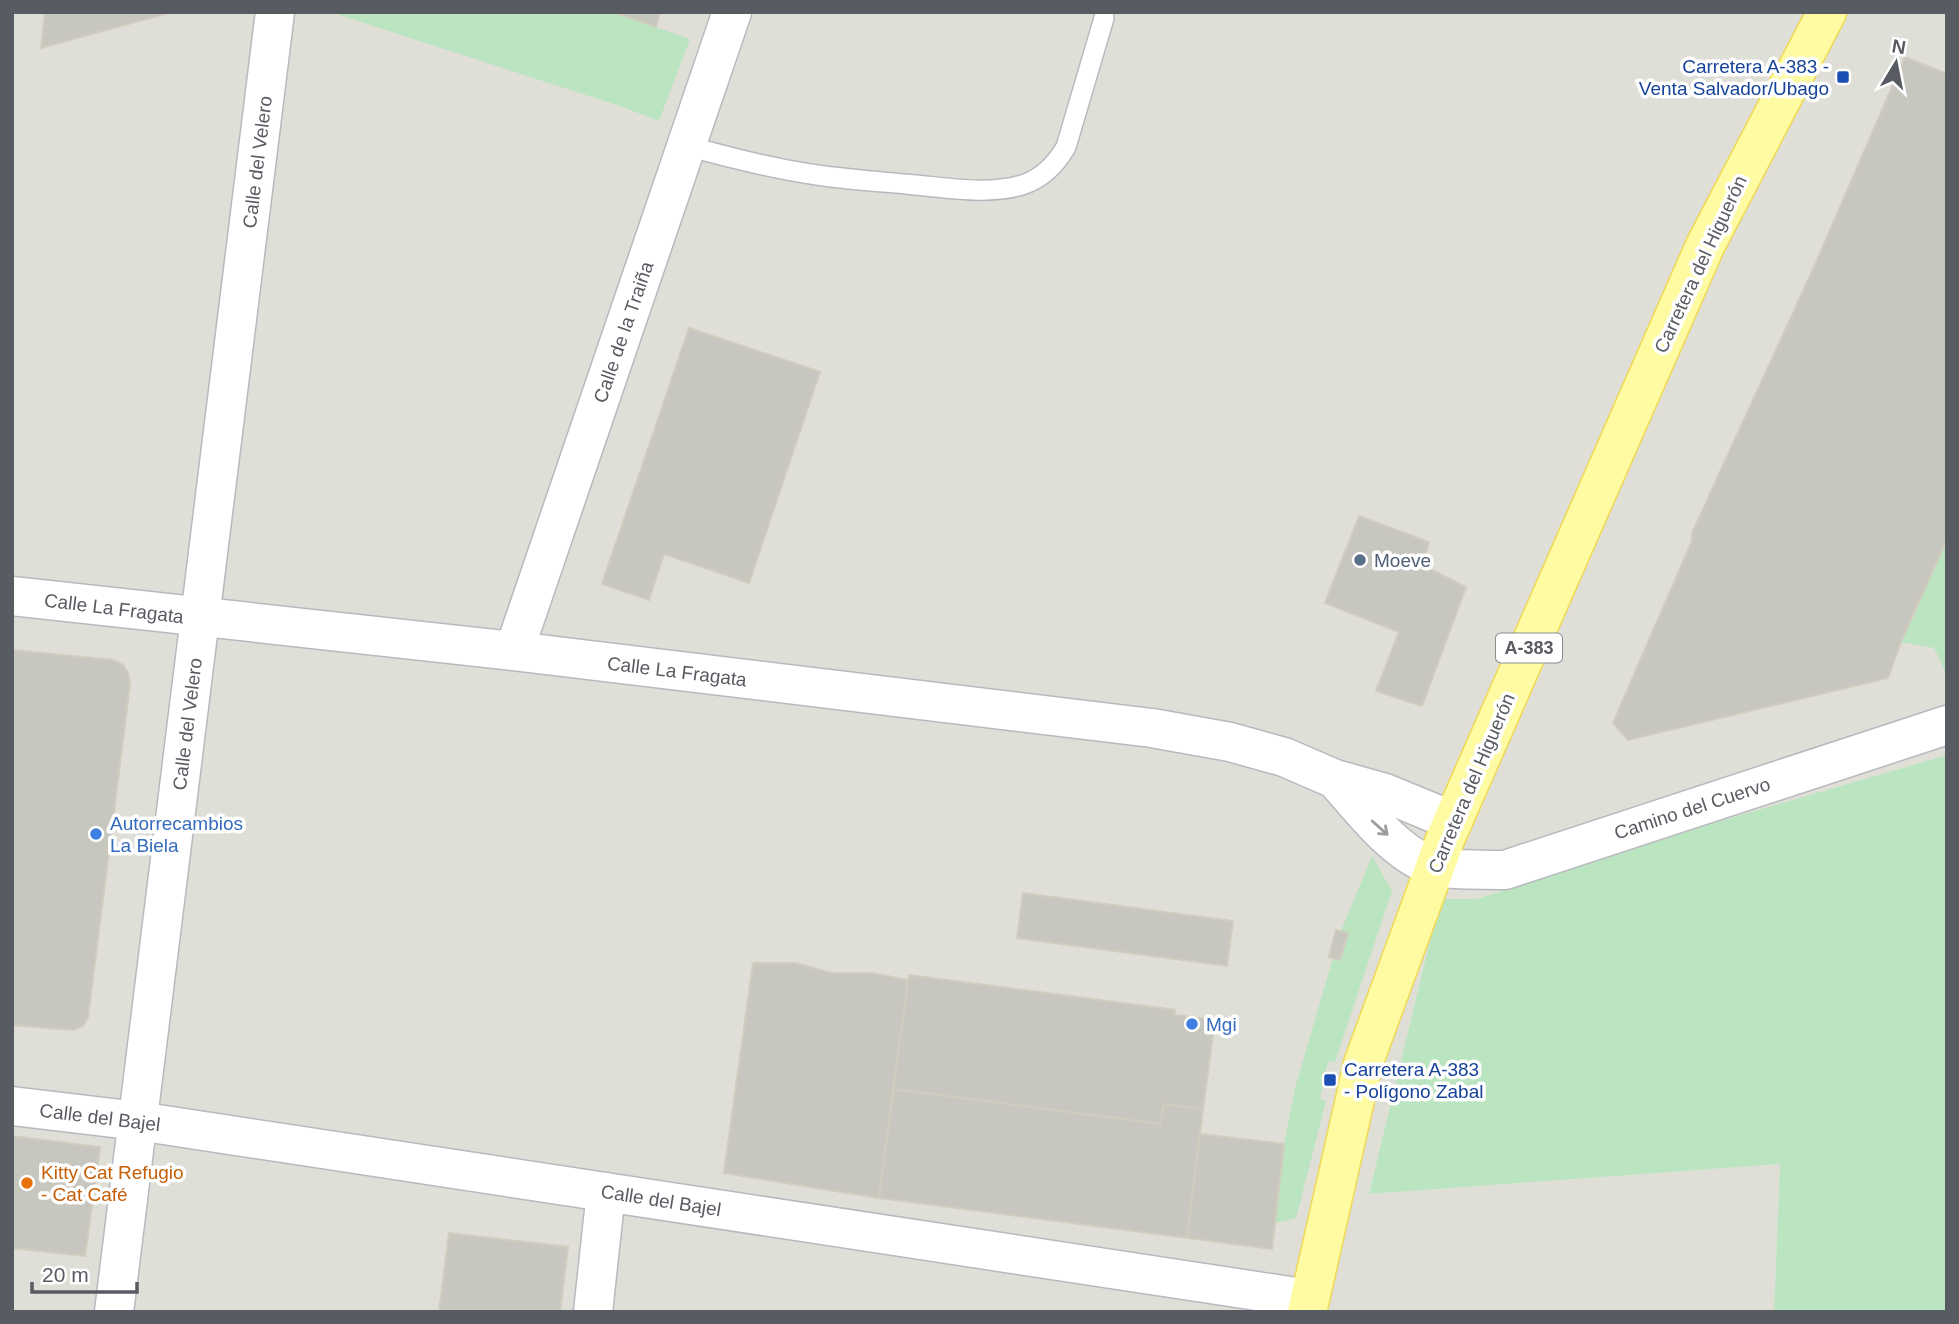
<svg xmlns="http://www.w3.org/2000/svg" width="1959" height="1324" viewBox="0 0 1959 1324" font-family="Helvetica,sans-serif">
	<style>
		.industrial { fill: #dfded7 }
		.green { fill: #bbe4c1 }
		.building { fill: #c8c7bf; stroke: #d0cdbe; stroke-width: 2 }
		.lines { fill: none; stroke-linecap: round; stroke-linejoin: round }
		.lane-casing { stroke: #b8b9bf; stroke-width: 22 }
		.street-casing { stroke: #b8b9bf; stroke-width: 41 }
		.primary-casing { stroke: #f0d954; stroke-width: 41 }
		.lane { stroke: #fff; stroke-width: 19 }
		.street { stroke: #fff; stroke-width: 38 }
		.primary { stroke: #fefba2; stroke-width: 38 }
		.oneway { stroke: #9b9da0 }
		.transit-dot { fill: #1a4fb4; stroke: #fff; stroke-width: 2.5 }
		.service-dot { fill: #5c6f8a; stroke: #fff; stroke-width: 2.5 }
		.shop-dot { fill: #3f7fe0; stroke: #fff; stroke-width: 2.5 }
		.food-dot { fill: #e8710a; stroke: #fff; stroke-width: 2.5 }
		.labels { text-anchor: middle; stroke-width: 7; stroke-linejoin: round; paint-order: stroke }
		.shield { fill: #fff; stroke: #8a8c90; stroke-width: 2 }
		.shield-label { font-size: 18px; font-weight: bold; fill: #585b61 }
		.transit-label { font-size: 19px; fill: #164399; stroke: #fff; text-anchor: end }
		.street-label { font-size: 19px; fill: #585b61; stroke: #fff }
		.service-label { font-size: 19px; fill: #4e5e75; stroke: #fff; text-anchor: start }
		.shop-label { font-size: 19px; fill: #366cbe; stroke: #fff; text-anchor: start }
		.food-label { font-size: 19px; fill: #c56008; stroke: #fff; text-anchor: start }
	</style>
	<rect width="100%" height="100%" fill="#ecebdf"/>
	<!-- industrial -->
	<path class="industrial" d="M 12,12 L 1947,12 L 1947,539 L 1901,641 L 1934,648 L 1947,676 L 1947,755 L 1679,833 L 1477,899 L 1444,899 L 1431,936 L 1369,1194 L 1780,1164 L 1774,1312 L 12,1312 Z"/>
	<!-- green -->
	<path class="green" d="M 330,12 L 613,12 L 690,39 L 659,121 L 620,106 Z
		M 1947,539 L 1947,676 L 1934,648 L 1901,642 Z
		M 1947,755 L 1947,1312 L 1774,1312 L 1780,1164 L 1369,1194 L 1431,936 L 1443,899 L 1477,899 L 1679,833 Z
		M 1372,856 L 1392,891 L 1335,1062 L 1328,1061 L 1320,1099 L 1326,1101 L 1296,1218 L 1275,1223 L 1284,1144 L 1295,1088 L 1333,958 L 1341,960 L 1348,933 L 1341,931 Z"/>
	<!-- building -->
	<path class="building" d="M 45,12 L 172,12 L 41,48 Z
		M 613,12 L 660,12 L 656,27 Z
		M 1905,57 L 1947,74 L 1947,539 L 1901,642 L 1888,678 L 1628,740 L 1613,723 L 1692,541 L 1692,533 L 1814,267 Z
		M 689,328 L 820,372 L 749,583 L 664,554 L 649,600 L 602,584 Z
		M 1359,516 L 1429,542 L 1422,565 L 1466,587 L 1422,706 L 1376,691 L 1399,632 L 1325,603 Z
		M 12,650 L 113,660 L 123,665 L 128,673 L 130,685 L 88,1017 L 83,1026 L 73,1030 L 12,1025 Z
		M 1023,893 L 1233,921 L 1227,966 L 1017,938 Z
		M 1336,930 L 1348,933 L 1340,960 L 1329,957 Z
		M 753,963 L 795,963 L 831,973 L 872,973 L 908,980 L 879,1198 L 724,1173 Z
		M 909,975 L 1175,1010 L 1175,1015 L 1215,1020 L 1203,1109 L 1163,1104 L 1161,1124 L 893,1089 Z
		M 893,1089 L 1161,1124 L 1163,1104 L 1203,1109 L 1187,1238 L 879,1198 Z
		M 1200,1134 L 1284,1144 L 1272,1249 L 1187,1238 Z
		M 12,1136 L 100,1147 L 85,1256 L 12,1248 Z
		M 449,1233 L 568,1247 L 560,1312 L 439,1312 Z"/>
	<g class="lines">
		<!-- lane casing -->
		<g class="lane-casing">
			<path id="lane" d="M 687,146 C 732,158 778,170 824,176 C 854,180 885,182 915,185 C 949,188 988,195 1022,185 C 1041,179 1056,164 1066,147 L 1104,18"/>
		</g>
		<!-- street casing -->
		<g class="street-casing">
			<path id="street" d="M 12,596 L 514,651 L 1152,728 L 1230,742 L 1284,757 L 1335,779 L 1385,793 L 1453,821
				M 514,651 L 732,12
				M 1335,779 C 1360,807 1396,855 1433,866 C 1450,871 1485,869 1505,870 L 1947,725
				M 12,1106 L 138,1121 L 1309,1299
				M 114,1312 L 275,12
				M 593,1312 L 606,1192"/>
		</g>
		<!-- primary casing -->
		<g class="primary-casing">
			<path id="primary" d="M 1307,1312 L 1363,1064 L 1446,837 L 1705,246 L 1827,12"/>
		</g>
		<!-- lane -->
		<use href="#lane" class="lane"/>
		<!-- street -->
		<use href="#street" class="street"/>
		<!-- primary -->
		<use href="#primary" class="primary"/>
	</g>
	<!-- one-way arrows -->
	<defs><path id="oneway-shaft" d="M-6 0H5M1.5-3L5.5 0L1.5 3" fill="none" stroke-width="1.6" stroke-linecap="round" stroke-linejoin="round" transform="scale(1.75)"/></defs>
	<use class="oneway" href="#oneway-shaft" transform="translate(1380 828) rotate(42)"/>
	<!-- markers -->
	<g class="transit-dot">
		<rect x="1836" y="70" width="14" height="14" rx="3.5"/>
		<rect x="1323" y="1073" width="14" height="14" rx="3.5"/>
	</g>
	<circle class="service-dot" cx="1360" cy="560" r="7"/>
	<g class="shop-dot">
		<circle cx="96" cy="834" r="7"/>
		<circle cx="1192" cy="1024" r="7"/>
	</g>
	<circle class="food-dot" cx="27" cy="1183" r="7"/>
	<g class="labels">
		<!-- shield labels -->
		<rect class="shield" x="1496" y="633.5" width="66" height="29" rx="5"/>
		<g class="shield-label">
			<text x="1529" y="654">A-383</text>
		</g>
		<!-- transit labels -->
		<g class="transit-label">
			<text x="1829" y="73">Carretera A-383 -<tspan x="1829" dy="22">Venta Salvador/Ubago</tspan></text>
			<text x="1344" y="1076" text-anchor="start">Carretera A-383<tspan x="1344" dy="22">- Polígono Zabal</tspan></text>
		</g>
		<!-- street labels -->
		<g class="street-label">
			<text transform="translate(257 162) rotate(-83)" y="7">Calle del Velero</text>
			<text transform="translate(1700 264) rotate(-65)" y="7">Carretera del Higuerón</text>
			<text transform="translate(623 332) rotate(-71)" y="7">Calle de la Traiña</text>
			<text transform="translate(114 608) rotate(7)" y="7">Calle La Fragata</text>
			<text transform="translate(677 671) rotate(7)" y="7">Calle La Fragata</text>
			<text transform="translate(187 724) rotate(-83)" y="7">Calle del Velero</text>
			<text transform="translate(1471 783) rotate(-67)" y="7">Carretera del Higuerón</text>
			<text transform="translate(1692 808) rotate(-18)" y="7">Camino del Cuervo</text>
			<text transform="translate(100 1117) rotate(7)" y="7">Calle del Bajel</text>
			<text transform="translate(661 1200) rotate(9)" y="7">Calle del Bajel</text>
		</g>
		<!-- service labels -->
		<g class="service-label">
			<text x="1374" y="567">Moeve</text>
		</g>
		<!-- shop labels -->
		<g class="shop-label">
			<text x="110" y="830">Autorrecambios<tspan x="110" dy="22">La Biela</tspan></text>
			<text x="1206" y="1031">Mgi</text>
		</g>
		<!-- food labels -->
		<g class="food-label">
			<text x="41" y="1179">Kitty Cat Refugio<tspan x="41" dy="22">- Cat Café</tspan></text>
		</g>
	</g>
	<!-- border -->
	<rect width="1959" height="1324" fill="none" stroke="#585b61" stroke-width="28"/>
	<!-- north arrow -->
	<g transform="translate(1896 63) rotate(10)" stroke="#ffffff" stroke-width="5" paint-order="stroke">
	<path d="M0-5L12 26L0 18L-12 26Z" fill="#585b61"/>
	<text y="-10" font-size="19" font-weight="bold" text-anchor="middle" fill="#585b61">N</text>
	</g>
	<!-- scale -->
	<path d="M32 1282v10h105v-10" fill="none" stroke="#585b61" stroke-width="3.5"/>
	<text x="42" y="1282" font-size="21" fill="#585b61" stroke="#ffffff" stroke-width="5" paint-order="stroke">20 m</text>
</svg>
